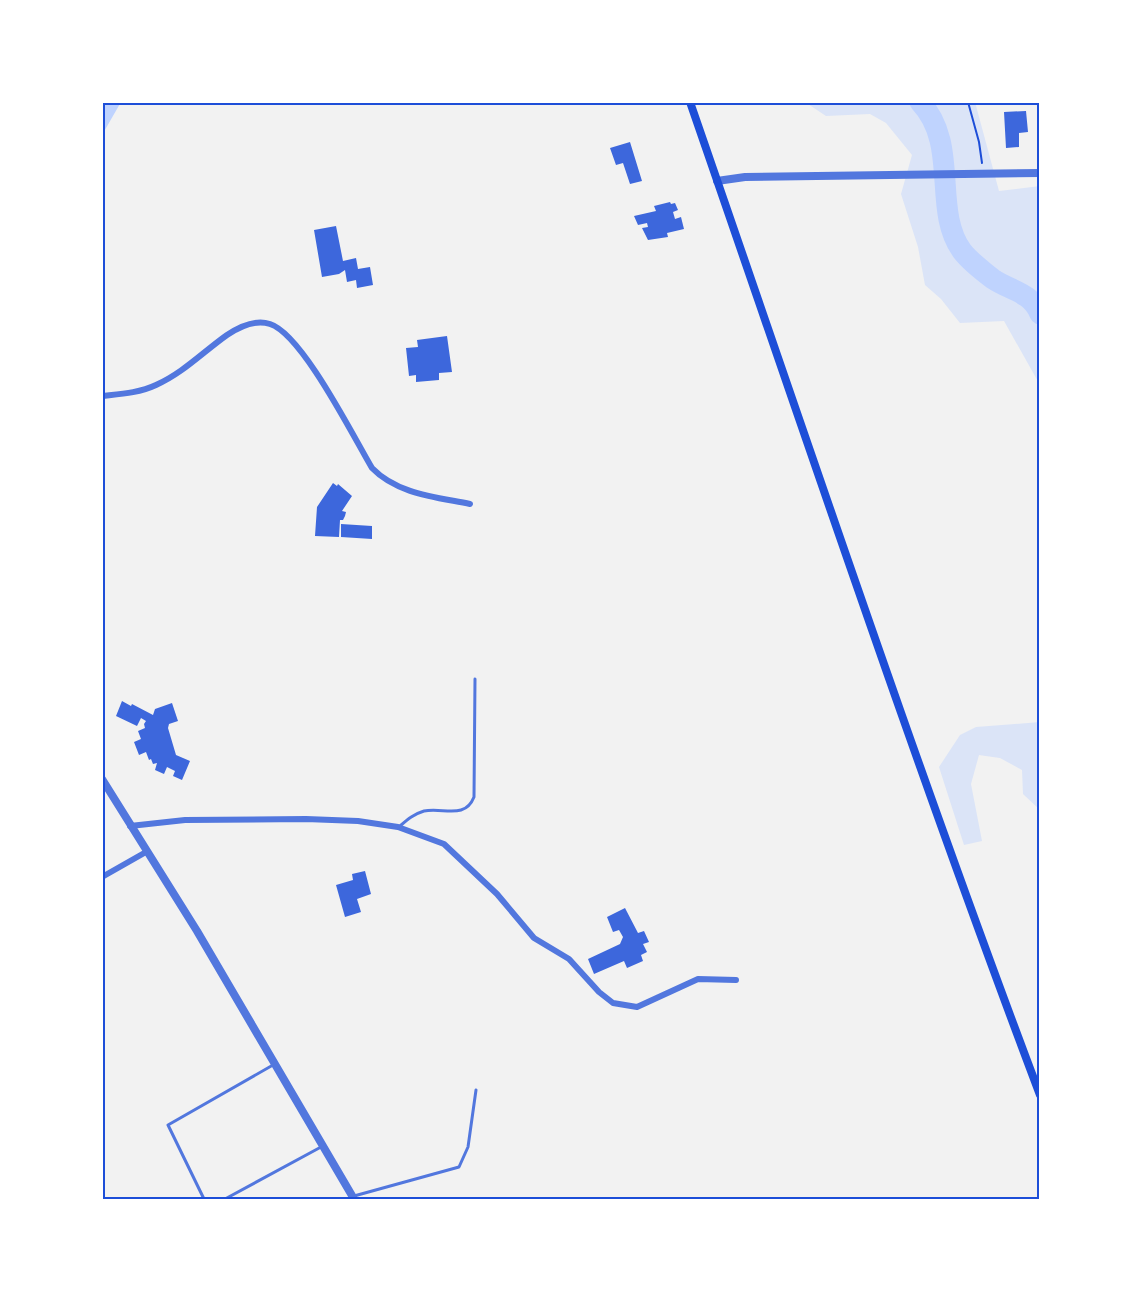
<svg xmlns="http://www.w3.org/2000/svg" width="1142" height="1301" viewBox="0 0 1142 1301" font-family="Ubuntu,sans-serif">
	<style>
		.green { fill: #dbe4f7 }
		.water { fill: #bfd3fe }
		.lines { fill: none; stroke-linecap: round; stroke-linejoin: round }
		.river { stroke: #bfd3fe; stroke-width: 21 }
		.building { fill: #3d67dc }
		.path { stroke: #1d4ed8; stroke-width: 2 }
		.service { stroke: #5277de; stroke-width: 3 }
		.minor { stroke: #5277de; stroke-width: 6 }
		.tertiary { stroke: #5277de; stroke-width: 8 }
		.secondary { stroke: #1d4ed8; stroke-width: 8 }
		.neatline { fill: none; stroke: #1d4ed8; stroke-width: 2 }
	</style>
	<rect width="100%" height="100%" fill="#f2f2f2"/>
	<!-- green -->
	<path class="green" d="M 805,102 L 975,102 L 999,191 L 1040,186 L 1040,385 L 1004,321 L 960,323 L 941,299 L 925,285 L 918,247 L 901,194 L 912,155 L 886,123 L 870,114 L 826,116 Z
		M 1040,722 L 1040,810 L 1023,794 L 1022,770 L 1000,758 L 979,755 L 971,784 L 982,841 L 964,845 L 939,767 L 960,735 L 976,727 Z"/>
	<!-- water -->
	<path class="water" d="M 102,102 L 121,102 L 102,135 Z"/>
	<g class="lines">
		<!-- river -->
		<path class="river" d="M 920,102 C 960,144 932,210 962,251 C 968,259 985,273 993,279 C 1011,291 1031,292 1040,314"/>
	</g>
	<!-- building -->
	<path class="building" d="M 1026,111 L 1028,132 L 1019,133 L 1019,147 L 1006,148 L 1004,112 Z
		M 630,142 L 642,181 L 630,184 L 623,163 L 616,165 L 610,148 Z
		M 670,202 L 671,204 L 675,203 L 678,210 L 673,212 L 675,219 L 681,217 L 684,229 L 667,233 L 668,237 L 648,240 L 642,228 L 648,227 L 647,223 L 638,225 L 634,216 L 656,211 L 654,206 Z
		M 336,226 L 343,261 L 356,258 L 358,269 L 370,267 L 373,285 L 357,288 L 356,280 L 347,282 L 345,270 L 339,274 L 322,277 L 314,230 Z
		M 447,336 L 452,372 L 439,373 L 439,380 L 416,382 L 416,375 L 409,376 L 406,348 L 418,347 L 417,340 Z
		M 333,483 L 337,486 L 338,484 L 352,496 L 342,511 L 346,512 L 345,516 L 343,520 L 340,520 L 339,537 L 315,536 L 317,507 Z
		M 341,524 L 372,526 L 372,539 L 341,537 Z
		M 122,701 L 131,706 L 132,704 L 153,715 L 155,709 L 172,703 L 178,721 L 169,724 L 168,728 L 176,755 L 190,761 L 182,780 L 173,776 L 175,771 L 167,767 L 164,774 L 155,770 L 157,763 L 153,764 L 151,759 L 149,760 L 146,752 L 139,755 L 134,742 L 141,739 L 138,731 L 145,728 L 144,724 L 146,721 L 141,718 L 137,726 L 116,716 Z
		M 365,871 L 371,894 L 357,899 L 361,912 L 345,917 L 336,885 L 353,880 L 352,874 Z
		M 625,908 L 638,933 L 644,931 L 649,942 L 643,944 L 647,952 L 641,955 L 643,961 L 627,968 L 624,961 L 594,974 L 588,959 L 620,944 L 623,937 L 619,930 L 613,932 L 607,917 Z"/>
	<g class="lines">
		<!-- path -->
		<path class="path" d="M 968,102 L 979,142 L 982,163"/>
		<!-- service -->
		<path class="service" d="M 400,826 C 408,819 414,814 424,811 C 443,807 465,820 474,797 L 475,679
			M 354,1196 L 459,1167 L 468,1147 L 476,1090
			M 204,1199 L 168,1125 L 273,1065
			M 225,1199 L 321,1147"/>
		<!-- minor -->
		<path class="minor" d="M 102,396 C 120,394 139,393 156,385 C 183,373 203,352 227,335 C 239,327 255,319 270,324 C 302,334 353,436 372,468 C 397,494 436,497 470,504
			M 130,826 L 185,820 L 306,819 L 358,821 L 398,827 L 444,844 L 497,894 L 534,938 L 569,959 L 599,992 L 613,1003 L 637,1007 L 698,979 L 736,980
			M 102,877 L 146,852"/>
		<!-- tertiary -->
		<path class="tertiary" d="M 717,181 L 745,177 L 1040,173
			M 102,779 L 197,931 L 354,1199"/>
		<!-- secondary -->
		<path class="secondary" d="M 690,102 C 805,434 916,767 1040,1095"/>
	</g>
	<!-- border -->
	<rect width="1142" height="1301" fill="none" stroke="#ffffff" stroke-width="207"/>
	<rect x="104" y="104" width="934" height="1094" class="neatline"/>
</svg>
